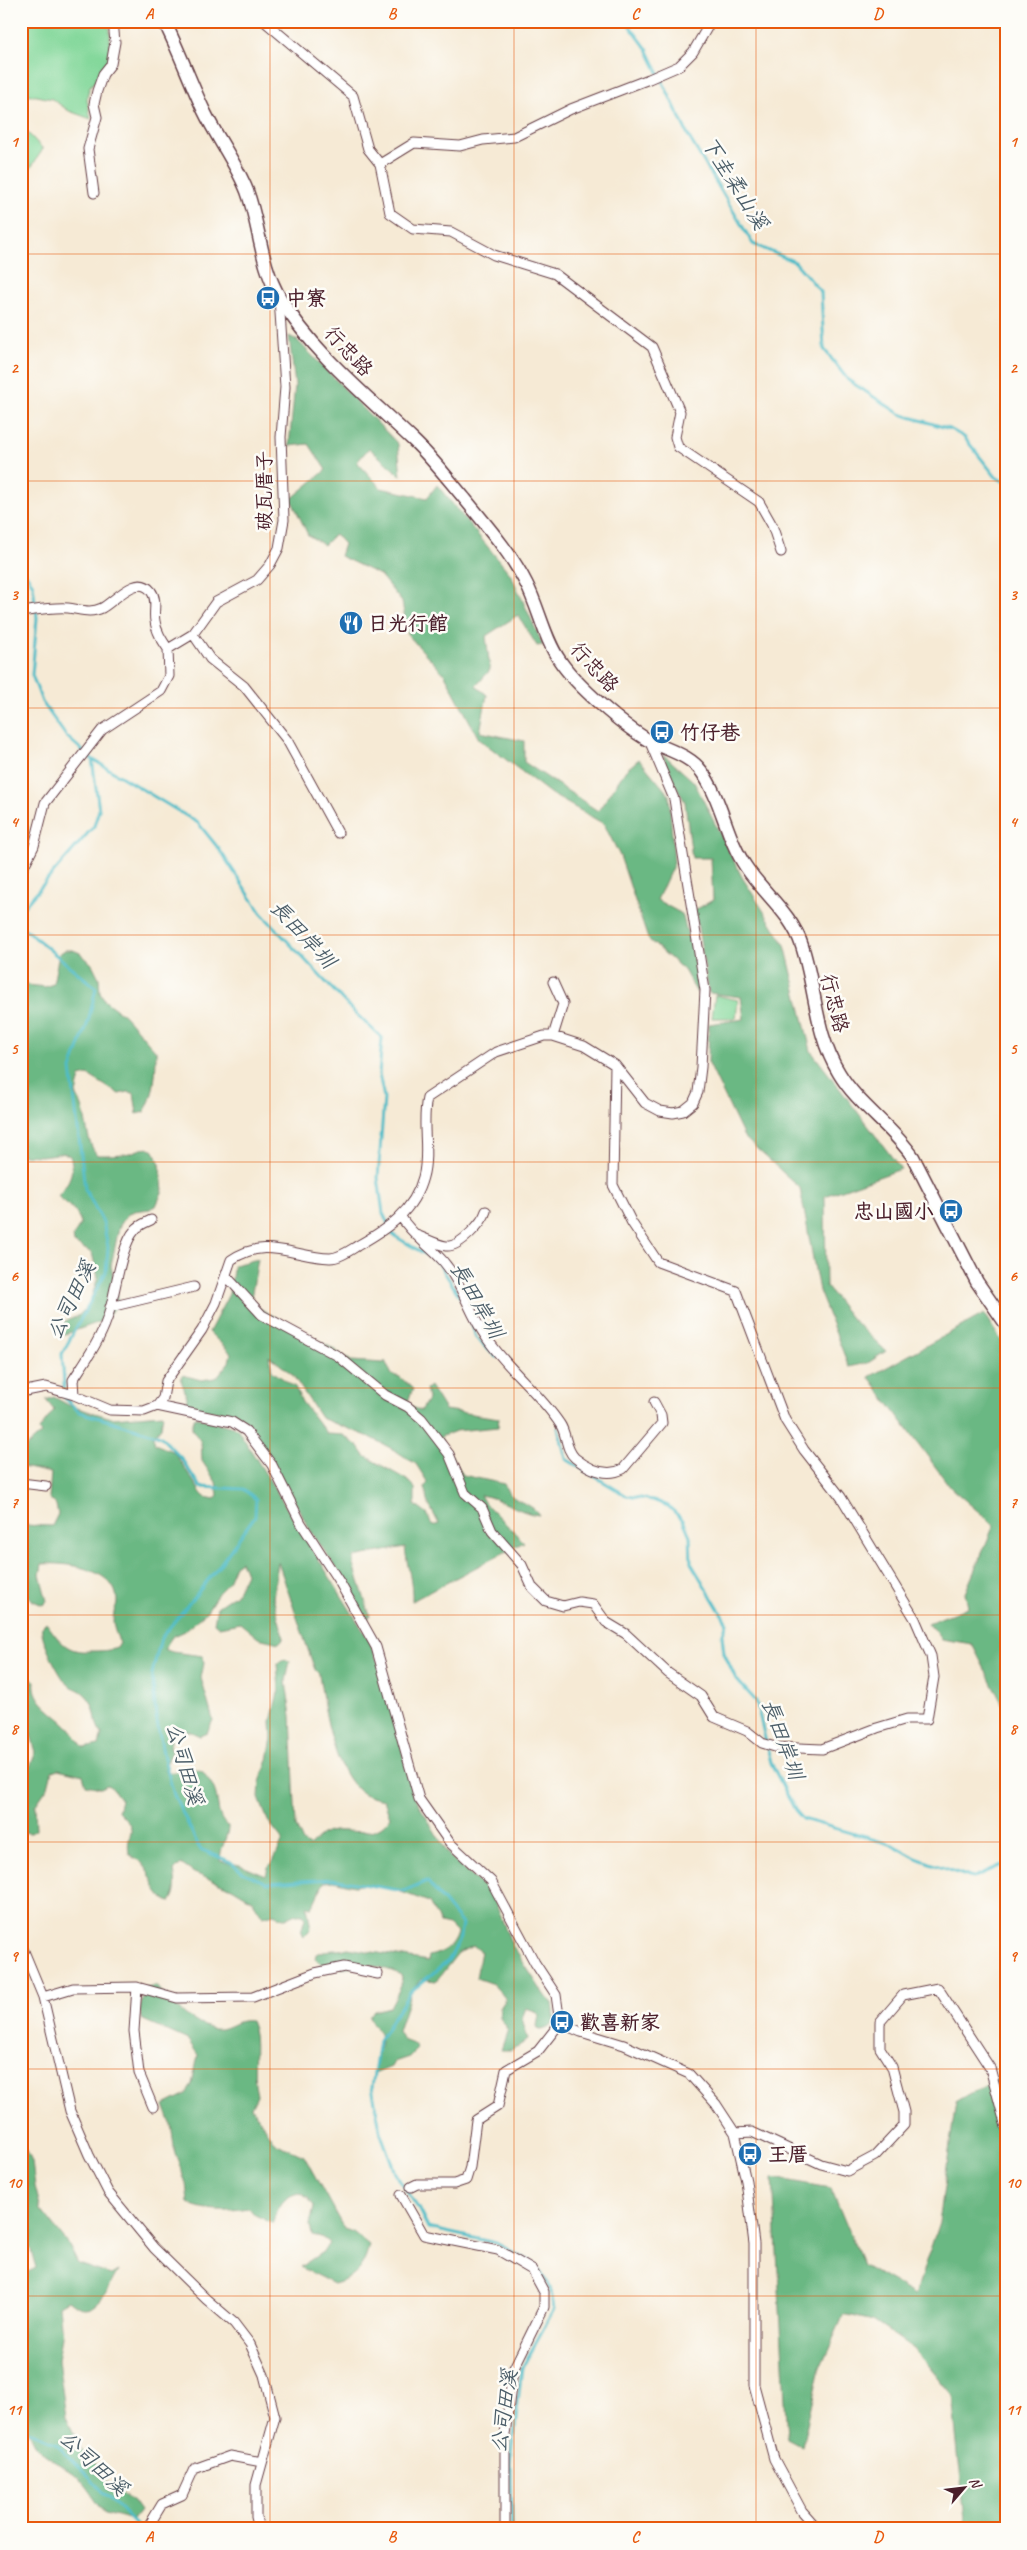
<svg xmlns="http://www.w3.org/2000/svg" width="1027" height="2550" viewBox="0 0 1027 2550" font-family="Caveat,'LXGW WenKai TC',sans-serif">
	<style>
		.green { fill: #84d89b; stroke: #677c63 }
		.forest { fill: #6bb883; stroke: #5a6c57; fill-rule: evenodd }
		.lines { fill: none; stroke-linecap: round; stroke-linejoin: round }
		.stream { stroke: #4fbcc7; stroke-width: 3 }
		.street-casing { stroke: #643d44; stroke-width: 11 }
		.secondary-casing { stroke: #643d44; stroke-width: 15 }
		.street { stroke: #fff; stroke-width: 9 }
		.secondary { stroke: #fff; stroke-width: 12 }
		.grid { fill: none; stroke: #e8590c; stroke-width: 1; stroke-opacity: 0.55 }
		.labels { text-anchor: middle; stroke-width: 5; stroke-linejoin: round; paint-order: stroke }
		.poi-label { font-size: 20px; font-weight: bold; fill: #4a1f2b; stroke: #fdfcf7; text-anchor: start }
		.street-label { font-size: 20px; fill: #4a1f2b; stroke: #fdfcf7 }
		.water-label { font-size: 21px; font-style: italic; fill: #4c5e69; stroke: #fdfcf7 }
		.neatline { fill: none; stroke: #e8590c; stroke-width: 2 }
		.grid-label { font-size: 16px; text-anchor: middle; font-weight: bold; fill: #e8590c }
	</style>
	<rect width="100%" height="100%" fill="#fdfcf7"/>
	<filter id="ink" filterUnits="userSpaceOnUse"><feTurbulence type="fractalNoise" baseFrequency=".02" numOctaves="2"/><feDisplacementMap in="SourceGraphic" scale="10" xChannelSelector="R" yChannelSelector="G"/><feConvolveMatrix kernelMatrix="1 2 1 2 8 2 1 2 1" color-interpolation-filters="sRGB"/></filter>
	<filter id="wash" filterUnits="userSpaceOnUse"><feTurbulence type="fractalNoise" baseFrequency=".0096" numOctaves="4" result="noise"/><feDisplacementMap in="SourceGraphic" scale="20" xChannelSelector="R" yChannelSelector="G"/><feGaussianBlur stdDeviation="1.12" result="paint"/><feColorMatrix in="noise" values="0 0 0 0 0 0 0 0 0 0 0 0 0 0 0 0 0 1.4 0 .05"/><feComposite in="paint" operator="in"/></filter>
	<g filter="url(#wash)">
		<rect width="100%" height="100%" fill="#f6ead5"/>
		<!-- green -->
		<path class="green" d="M 21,21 L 92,21 L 110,28 L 110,60 L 106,72 L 90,86 L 87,99 L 91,119 L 69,111 L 52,99 L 21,93 Z
			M 21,113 L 27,132 L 43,149 L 21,183 Z
			M 715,995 L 738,1000 L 736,1018 L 712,1018 Z"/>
		<!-- forest -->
		<path class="forest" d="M 289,336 L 297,340 L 398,444 L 401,476 L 369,448 L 357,462 L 381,488 L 427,498 L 437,485 L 511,575 L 543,645 L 537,646 L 518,615 L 486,636 L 490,670 L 476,686 L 487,695 L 480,732 L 524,741 L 524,762 L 598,811 L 626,770 L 639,759 L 669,795 L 674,863 L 657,900 L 682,914 L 699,975 L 697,993 L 684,970 L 648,939 L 620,856 L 604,824 L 551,794 L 479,739 L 445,675 L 408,635 L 402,602 L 380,575 L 340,556 L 344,544 L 335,534 L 324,545 L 308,535 L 291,499 L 326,470 L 309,444 L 289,446 L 295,385 Z
			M 663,754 L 694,782 L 742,877 L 785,945 L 811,1051 L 901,1169 L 825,1196 L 826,1286 L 851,1318 L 886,1351 L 868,1363 L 849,1367 L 819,1291 L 800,1188 L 744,1137 L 708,1062 L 709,1024 L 744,1019 L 741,997 L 709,993 L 695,910 L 713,900 L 711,858 L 692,858 L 685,802 L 667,769 Z
			M 65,950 L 73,950 L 80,953 L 92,964 L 99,978 L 100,993 L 105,1001 L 124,1015 L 156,1051 C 156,1071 155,1096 144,1112 L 137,1114 L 134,1093 L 127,1092 L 119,1094 L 88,1075 L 80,1077 L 76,1094 C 89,1112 83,1138 97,1155 C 108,1155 119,1155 130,1153 C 139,1150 143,1147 153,1149 L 160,1164 L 163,1190 L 156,1206 L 150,1209 L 134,1211 L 127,1215 L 119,1227 L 111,1266 L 119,1303 L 105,1320 L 63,1335 L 61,1329 L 64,1322 L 78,1316 L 89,1305 L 98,1277 L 92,1253 L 74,1243 L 73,1236 L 81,1224 C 75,1205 68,1208 58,1196 C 68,1184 76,1171 70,1156 L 64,1153 L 41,1156 L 21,1155 L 21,974 L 28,985 L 45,987 L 53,984 L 59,954 Z
			M 258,1259 L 251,1298 L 259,1308 L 332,1348 L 351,1361 L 384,1363 L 385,1361 L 392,1375 L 400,1377 L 413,1389 L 408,1401 L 412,1407 L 421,1411 L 428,1399 L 426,1389 L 430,1386 L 445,1410 L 499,1418 L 498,1427 L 456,1431 L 440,1437 L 463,1475 L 504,1484 C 512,1505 530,1500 539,1515 C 518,1513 502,1498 480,1495 L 484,1502 L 524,1542 L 412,1601 C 413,1583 407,1566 405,1547 L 354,1557 L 354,1565 L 370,1616 L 366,1621 L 355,1595 L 312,1533 L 267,1453 L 243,1419 L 229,1413 L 186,1407 L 187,1397 L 181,1380 L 183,1375 L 201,1380 L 216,1378 L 229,1362 L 231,1353 L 209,1332 L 229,1294 L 234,1265 ZM 269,1356 L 292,1374 L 321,1418 L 372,1438 L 394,1450 L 416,1464 L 428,1483 L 425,1486 L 427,1501 L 439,1524 L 432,1526 L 428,1515 L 415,1505 L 415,1488 L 407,1480 L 365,1456 L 359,1447 L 343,1435 L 327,1434 L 302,1402 L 295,1387 L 272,1371 Z
			M 984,1314 L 1006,1348 L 1006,1711 L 972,1644 L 941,1639 L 928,1623 L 968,1607 L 965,1593 L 994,1525 L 951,1488 L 869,1377 Z
			M 54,1397 L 70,1406 L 112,1418 L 163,1414 L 161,1427 L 153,1436 L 155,1444 L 174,1452 L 201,1493 L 205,1497 L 215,1499 L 218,1495 L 216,1482 L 202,1461 L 201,1442 L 192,1429 L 192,1423 L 195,1417 L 237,1428 L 369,1640 L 386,1682 L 413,1795 L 450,1857 L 486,1889 L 495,1902 L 512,1945 L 545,1996 L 553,2003 C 555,2016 557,2029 539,2030 L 537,2026 L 539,2015 L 535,2011 L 526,2008 L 522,2018 L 528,2040 L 512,2050 L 501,2050 L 508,2029 L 500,2018 L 500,2008 L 506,1999 L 493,1984 L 476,1978 L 481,1951 L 473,1946 L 458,1953 L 436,1981 L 421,1979 L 411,1992 L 398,2031 L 403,2040 L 413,2044 L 417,2049 L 409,2057 L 394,2062 L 391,2067 L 374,2074 C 373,2063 384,2045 380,2034 C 378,2028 371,2024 369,2017 L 374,2011 L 390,2007 L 401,1986 L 402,1976 C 397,1971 364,1962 356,1964 C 354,1965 352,1968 349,1968 C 340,1971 321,1965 315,1959 L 316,1954 C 327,1948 336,1952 348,1948 L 428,1961 L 429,1956 C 442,1953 453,1948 457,1933 L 449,1925 L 440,1923 L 429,1902 L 390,1888 L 365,1884 L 354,1886 L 334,1881 L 324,1882 L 312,1907 L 307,1906 L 311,1929 L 303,1937 L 301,1932 L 305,1918 L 303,1914 C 288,1912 291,1924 274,1914 L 263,1917 L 252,1900 L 232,1888 L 194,1873 L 181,1864 L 174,1871 C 176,1882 177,1893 170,1902 C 153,1897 154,1875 142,1863 C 138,1859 133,1859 129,1853 C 125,1830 142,1834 118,1811 L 121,1800 L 112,1788 L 107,1785 L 101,1788 L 86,1785 L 83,1775 L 58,1769 L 52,1771 L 48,1787 L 35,1806 L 36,1830 L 31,1833 L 21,1832 L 21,1765 L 30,1767 L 36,1752 L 24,1712 L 30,1678 L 35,1681 C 32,1701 55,1713 67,1725 C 73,1732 78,1740 84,1748 L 99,1745 L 102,1734 C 94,1724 97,1713 91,1702 C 81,1686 73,1691 65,1681 C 58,1673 39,1636 42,1627 L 46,1623 C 60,1641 66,1653 90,1651 C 99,1651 108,1651 117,1648 L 120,1643 C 116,1634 111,1624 114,1613 C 114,1609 117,1606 117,1602 C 118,1569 66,1562 42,1564 L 40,1575 L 47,1601 L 43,1605 L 33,1601 L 21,1586 L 21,1525 L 52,1526 L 58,1514 L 56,1505 L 49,1498 L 51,1473 L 22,1467 L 26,1447 L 41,1434 L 39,1430 L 54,1410 L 46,1400 ZM 241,1561 L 246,1574 L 236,1594 L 217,1607 L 214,1623 L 219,1627 L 240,1623 L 258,1638 L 279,1643 L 284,1638 L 273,1598 L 278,1562 L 315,1670 L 319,1674 C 324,1706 333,1773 361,1792 C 368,1797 376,1798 384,1800 L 390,1817 C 376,1841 348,1827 328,1832 C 321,1834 315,1841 309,1846 L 303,1842 L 296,1827 L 291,1716 L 286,1681 L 290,1661 L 283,1660 L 277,1664 L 279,1689 L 271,1721 L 272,1738 L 268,1760 L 260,1782 L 259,1798 L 268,1821 L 283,1840 L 273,1862 L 268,1867 L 266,1876 L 240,1865 L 220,1861 C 220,1848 229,1834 228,1826 C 215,1817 220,1802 214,1789 C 212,1783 207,1778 203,1772 C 190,1764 180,1774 166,1772 L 166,1764 L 172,1752 L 170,1746 L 173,1732 C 184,1728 189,1731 200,1736 L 207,1733 L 213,1720 L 201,1678 L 204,1663 L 203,1656 L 172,1652 L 164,1649 L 172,1637 L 185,1631 L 207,1611 L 218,1593 L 227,1584 L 235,1565 Z
			M 157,1986 C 169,2001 199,2032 220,2029 C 232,2027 237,2019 250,2021 C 260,2040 250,2070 257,2095 L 251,2107 L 275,2143 L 304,2156 L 344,2229 L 353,2232 L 369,2245 C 364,2266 356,2278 334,2284 L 300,2267 L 324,2251 L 329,2243 L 321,2237 L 312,2235 L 310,2225 L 314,2206 L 308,2198 L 299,2193 C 281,2197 279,2208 272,2223 L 255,2215 L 249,2208 C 231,2211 203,2212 188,2203 L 186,2183 L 175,2154 L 171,2124 L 164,2105 L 186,2094 L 192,2085 L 198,2055 L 188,2040 L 141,2019 L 140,2008 L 146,1988 Z
			M 1006,2075 L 1006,2529 L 966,2529 L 952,2395 L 914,2349 L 873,2321 L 844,2314 L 820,2368 L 802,2446 L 787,2438 L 773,2178 L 831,2188 L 863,2265 L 915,2295 L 939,2223 L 956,2101 Z
			M 21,2138 L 32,2162 L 35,2186 L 41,2210 L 68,2244 L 78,2264 L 111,2275 L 118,2271 C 106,2291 95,2323 68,2300 L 59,2305 L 62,2337 L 58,2360 L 66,2417 L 81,2449 L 94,2463 L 106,2481 L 133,2501 L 140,2511 L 133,2520 L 105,2513 C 94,2500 83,2478 68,2469 C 57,2463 45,2458 37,2447 C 30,2439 30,2428 21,2421 L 21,2272 L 28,2272 L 36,2268 L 31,2250 L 21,2231 Z"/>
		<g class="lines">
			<!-- stream -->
			<path class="stream" d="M 626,21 L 647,49 L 690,139 L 753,244 L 795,262 L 821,292 L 824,349 L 848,380 L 900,414 L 950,429 L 964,437 L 996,477 L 1006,483
				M 21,565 L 33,585 L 37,618 L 32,675 L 42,702 L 66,736 L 92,759 L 198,823 L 219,849 L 261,913 L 353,1011 L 382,1038 L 379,1074 L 384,1098 L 378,1178 L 383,1213 L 393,1235 L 438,1262 L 460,1297
				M 21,910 L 94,826 L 99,810 L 92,759
				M 21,926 L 96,988 L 88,1022 L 71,1069 L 85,1189 L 103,1222 L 108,1247 L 106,1272 L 62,1354 L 65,1398 L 79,1412 L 160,1436 L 181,1458 L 200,1487 L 243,1489 L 256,1499 L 255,1516 L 216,1570 L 161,1638 L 152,1674 L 156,1716 L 164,1758 L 174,1795 L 200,1849 L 231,1862 L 242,1872 L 267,1883 L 332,1879 L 404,1891 L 427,1881 L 462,1924 L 459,1942 L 448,1961 L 410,1992 L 379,2040 L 372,2087 L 381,2134 L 396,2175 L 418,2208 L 428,2228 L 496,2243 L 534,2263 L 550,2286 L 554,2309 L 522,2368 L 511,2463 L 512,2529
				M 470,1318 L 476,1338 L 496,1357
				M 558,1428 L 566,1459 L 627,1496 L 653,1500 L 668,1506 L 683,1520 L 690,1536 L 691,1563 L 727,1623 L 722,1636 L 724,1653 L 736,1679 L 756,1701 L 771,1763 L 795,1810 L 803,1819 L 893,1845 L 916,1858 L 972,1878 L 1002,1865 L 1006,1868
				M 21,2428 L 55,2443 L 140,2529"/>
		</g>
	</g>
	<g filter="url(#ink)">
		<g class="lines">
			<!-- street casing -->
			<g class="street-casing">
				<path id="street" d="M 264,21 L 353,96 L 368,149 L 380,164 L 414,143 L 460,146 L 483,140 L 514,137 L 571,109 L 649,79 L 679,66 L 693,52 L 711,21
					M 380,164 L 390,213 L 413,229 L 451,232 L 494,255 L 555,274 L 652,347 L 680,412 L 675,437 L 678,447 L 759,502 L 772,525 L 781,552
					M 94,193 L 88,149 L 97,117 L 94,104 L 97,91 L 103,74 L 111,64 L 115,42 L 113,21
					M 21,612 C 36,610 52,607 68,608 C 79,609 90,614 102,608 C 114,602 137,573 151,591 C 158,600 153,611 155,621 C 156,631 162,640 168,649
					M 193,634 L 210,659 L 244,686 L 287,740 L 338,833
					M 21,872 L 34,846 L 45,803 L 102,730 L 161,691 L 169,676 L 168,649 L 193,634 L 216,602 L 257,580 L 270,565 L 279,548 L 284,520 L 281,437 L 285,387 L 279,298
					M 553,982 L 563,1004 L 553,1036
					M 401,1217 C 412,1235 429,1245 443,1261 C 462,1283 469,1313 486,1337 C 507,1369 539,1392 560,1424 C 567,1434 565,1449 575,1458 C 589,1469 606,1478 623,1469 L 662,1423 L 661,1415 L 654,1402
					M 416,1235 C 425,1238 437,1245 446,1246 C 459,1248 483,1222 486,1211
					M 227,1277 L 262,1315 L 338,1356 L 385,1395 L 408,1407 L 422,1419 L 449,1454 L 465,1493 L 482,1508 L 492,1531 L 522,1565 L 532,1587 L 546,1601 L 563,1606 L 579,1602 L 593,1604 L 606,1622 L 626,1634 L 668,1673 L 701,1696 L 714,1717 L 747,1731 L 762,1743 L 775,1747 L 822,1749 L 877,1728 L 907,1719 L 927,1719 L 934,1677 L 931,1656 L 915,1619 L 841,1497 L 804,1450 L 785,1420 L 736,1291 L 658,1262 L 632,1223 L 613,1185 L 615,1065
					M 110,1307 L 194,1287
					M 21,1392 L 46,1387 L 74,1395 L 110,1410 L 144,1411 L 157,1406 L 163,1398 L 166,1381 L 202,1330 L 216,1303 L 231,1260 C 265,1236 294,1257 330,1258 C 339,1258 349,1251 357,1246 C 387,1229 414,1212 423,1177 C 430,1152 421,1124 427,1098 L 496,1052 L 544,1036 L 553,1036 L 584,1046 L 615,1065 L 645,1103 L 660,1111 L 673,1113 L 683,1111 L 693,1103 L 698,1092 L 701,1067 L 705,990 L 674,799 L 649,740
					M 74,1395 L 73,1380 C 86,1360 99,1342 107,1319 C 115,1298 120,1246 135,1230 C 139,1225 145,1223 151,1220
					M 157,1406 L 232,1422 L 246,1431 L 272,1465 L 301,1523 L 340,1583 L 376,1647 L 419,1799 L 450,1843 L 491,1881 L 535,1963 L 556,1995 L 560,2023 L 581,2032 L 624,2045 L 689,2074 L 716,2104 L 735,2133
					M 21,1483 L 46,1486
					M 21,1944 L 43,1997 L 70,2111 L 89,2155 L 108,2192 L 154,2248 L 206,2299 L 234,2323 L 250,2344 L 264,2375 L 275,2417 L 256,2485 L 256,2517 L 259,2529
					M 137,1987 L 134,2031 L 139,2073 L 153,2107
					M 43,1997 L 73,1988 L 137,1987 L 177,1998 L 253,1997 L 315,1973 L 344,1967 L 378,1974
					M 411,2187 L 417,2184 L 454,2184 L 466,2180 L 470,2167 L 476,2120 L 498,2106 L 506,2070 L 538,2051 L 560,2023
					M 401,2195 L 424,2235 L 498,2250 L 532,2270 L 544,2292 L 544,2307 L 513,2370 L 505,2435 L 505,2529
					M 147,2529 L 162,2504 L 182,2495 L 194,2469 L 230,2456 L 262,2462
					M 818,2529 L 802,2511 L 774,2459 L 754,2385 L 754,2244 L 746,2181 L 735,2133 L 752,2132 L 821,2164 L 847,2171 L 875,2156 L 904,2125 L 904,2112 L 892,2067 L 880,2048 L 880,2022 L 903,1995 L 938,1988 L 990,2068 L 1006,2127"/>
			</g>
			<!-- secondary casing -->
			<g class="secondary-casing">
				<path id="secondary" d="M 164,21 C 179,50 190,82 204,111 C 217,138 236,163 247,191 C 260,226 260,265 280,298 C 314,354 367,396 414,441 C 432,458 448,479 465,499 C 486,525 511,553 526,583 C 539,608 544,638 560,661 C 577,686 622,725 648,740 C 666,750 689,754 702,772 C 722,800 726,838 746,867 C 764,894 792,914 802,946 C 816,989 815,1034 839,1073 C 858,1105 892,1126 913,1157 L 977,1282 L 1006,1324"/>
			</g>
			<!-- street -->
			<use href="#street" class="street"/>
			<!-- secondary -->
			<use href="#secondary" class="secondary"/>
		</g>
	</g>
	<!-- grid -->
	<path class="grid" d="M 270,21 L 270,2529M 514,21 L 514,2529M 756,21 L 756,2529M 21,254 L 1006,254M 21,481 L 1006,481M 21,708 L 1006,708M 21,935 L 1006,935M 21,1162 L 1006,1162M 21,1388 L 1006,1388M 21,1615 L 1006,1615M 21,1842 L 1006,1842M 21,2069 L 1006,2069M 21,2296 L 1006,2296"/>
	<!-- icons -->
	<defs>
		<g id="bus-disc" transform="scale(1.25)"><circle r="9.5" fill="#1f6fb2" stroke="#fdfcf7"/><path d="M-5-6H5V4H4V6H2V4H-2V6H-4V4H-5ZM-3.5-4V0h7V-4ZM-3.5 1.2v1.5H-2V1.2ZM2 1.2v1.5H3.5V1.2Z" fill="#fff"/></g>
		<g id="restaurant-disc" transform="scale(1.25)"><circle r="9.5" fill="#1f6fb2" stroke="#fdfcf7"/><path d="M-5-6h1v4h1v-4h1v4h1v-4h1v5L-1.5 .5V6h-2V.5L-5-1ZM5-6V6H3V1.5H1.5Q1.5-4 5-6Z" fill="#fff"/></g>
	</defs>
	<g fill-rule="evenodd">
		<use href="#bus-disc" x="268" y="298"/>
		<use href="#restaurant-disc" x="351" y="623"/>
		<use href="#bus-disc" x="662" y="732"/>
		<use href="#bus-disc" x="951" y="1211"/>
		<use href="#bus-disc" x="562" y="2022"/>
		<use href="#bus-disc" x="750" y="2154"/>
	</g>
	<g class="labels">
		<!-- poi labels -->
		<g class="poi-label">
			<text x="286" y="305">中寮</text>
			<text x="368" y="630">日光行館</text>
			<text x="680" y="739">竹仔巷</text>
			<text x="934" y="1218" text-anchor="end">忠山國小</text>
			<text x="580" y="2029">歡喜新家</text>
			<text x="768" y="2161">王厝</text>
		</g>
		<!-- street labels -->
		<g class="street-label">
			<text transform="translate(349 351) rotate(47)" y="7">行忠路</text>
			<text transform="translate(264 491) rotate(-90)" y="7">破瓦厝子</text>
			<text transform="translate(595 667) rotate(47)" y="7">行忠路</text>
			<text transform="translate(835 1003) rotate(76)" y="7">行忠路</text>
		</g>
		<!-- water labels -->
		<g class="water-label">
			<text transform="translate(735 183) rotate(58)" y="7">下圭柔山溪</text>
			<text transform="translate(303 934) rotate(47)" y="7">長田岸圳</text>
			<text transform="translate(71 1300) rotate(-64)" y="7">公司田溪</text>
			<text transform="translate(477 1300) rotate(60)" y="7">長田岸圳</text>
			<text transform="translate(783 1739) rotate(70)" y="7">長田岸圳</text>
			<text transform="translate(185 1764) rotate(74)" y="7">公司田溪</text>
			<text transform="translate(504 2411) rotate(-82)" y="7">公司田溪</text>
			<text transform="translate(94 2463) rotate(43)" y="7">公司田溪</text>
		</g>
	</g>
	<!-- margin -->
	<rect width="1027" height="2550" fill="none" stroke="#fdfcf7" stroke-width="55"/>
	<!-- north arrow -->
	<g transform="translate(964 2488) rotate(62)" stroke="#fdfcf7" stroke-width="4" paint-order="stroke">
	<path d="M0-4L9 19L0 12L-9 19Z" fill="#4a1f2b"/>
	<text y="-8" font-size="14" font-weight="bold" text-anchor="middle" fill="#4a1f2b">N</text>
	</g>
	<rect x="28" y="28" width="972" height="2494" class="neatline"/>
	<g class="grid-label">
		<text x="149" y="19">A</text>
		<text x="392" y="19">B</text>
		<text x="635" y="19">C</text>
		<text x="878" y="19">D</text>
		<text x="14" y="147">1</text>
		<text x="1013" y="147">1</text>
		<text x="14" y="373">2</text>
		<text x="1013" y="373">2</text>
		<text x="14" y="600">3</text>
		<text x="1013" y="600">3</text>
		<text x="14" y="827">4</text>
		<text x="1013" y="827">4</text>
		<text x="14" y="1054">5</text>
		<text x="1013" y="1054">5</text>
		<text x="14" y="1281">6</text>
		<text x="1013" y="1281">6</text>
		<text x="14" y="1508">7</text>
		<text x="1013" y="1508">7</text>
		<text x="14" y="1734">8</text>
		<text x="1013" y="1734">8</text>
		<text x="14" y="1961">9</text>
		<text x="1013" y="1961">9</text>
		<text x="14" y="2188">10</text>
		<text x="1013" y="2188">10</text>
		<text x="14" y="2415">11</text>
		<text x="1013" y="2415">11</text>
		<text x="149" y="2542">A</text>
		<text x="392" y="2542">B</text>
		<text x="635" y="2542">C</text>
		<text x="878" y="2542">D</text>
	</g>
</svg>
